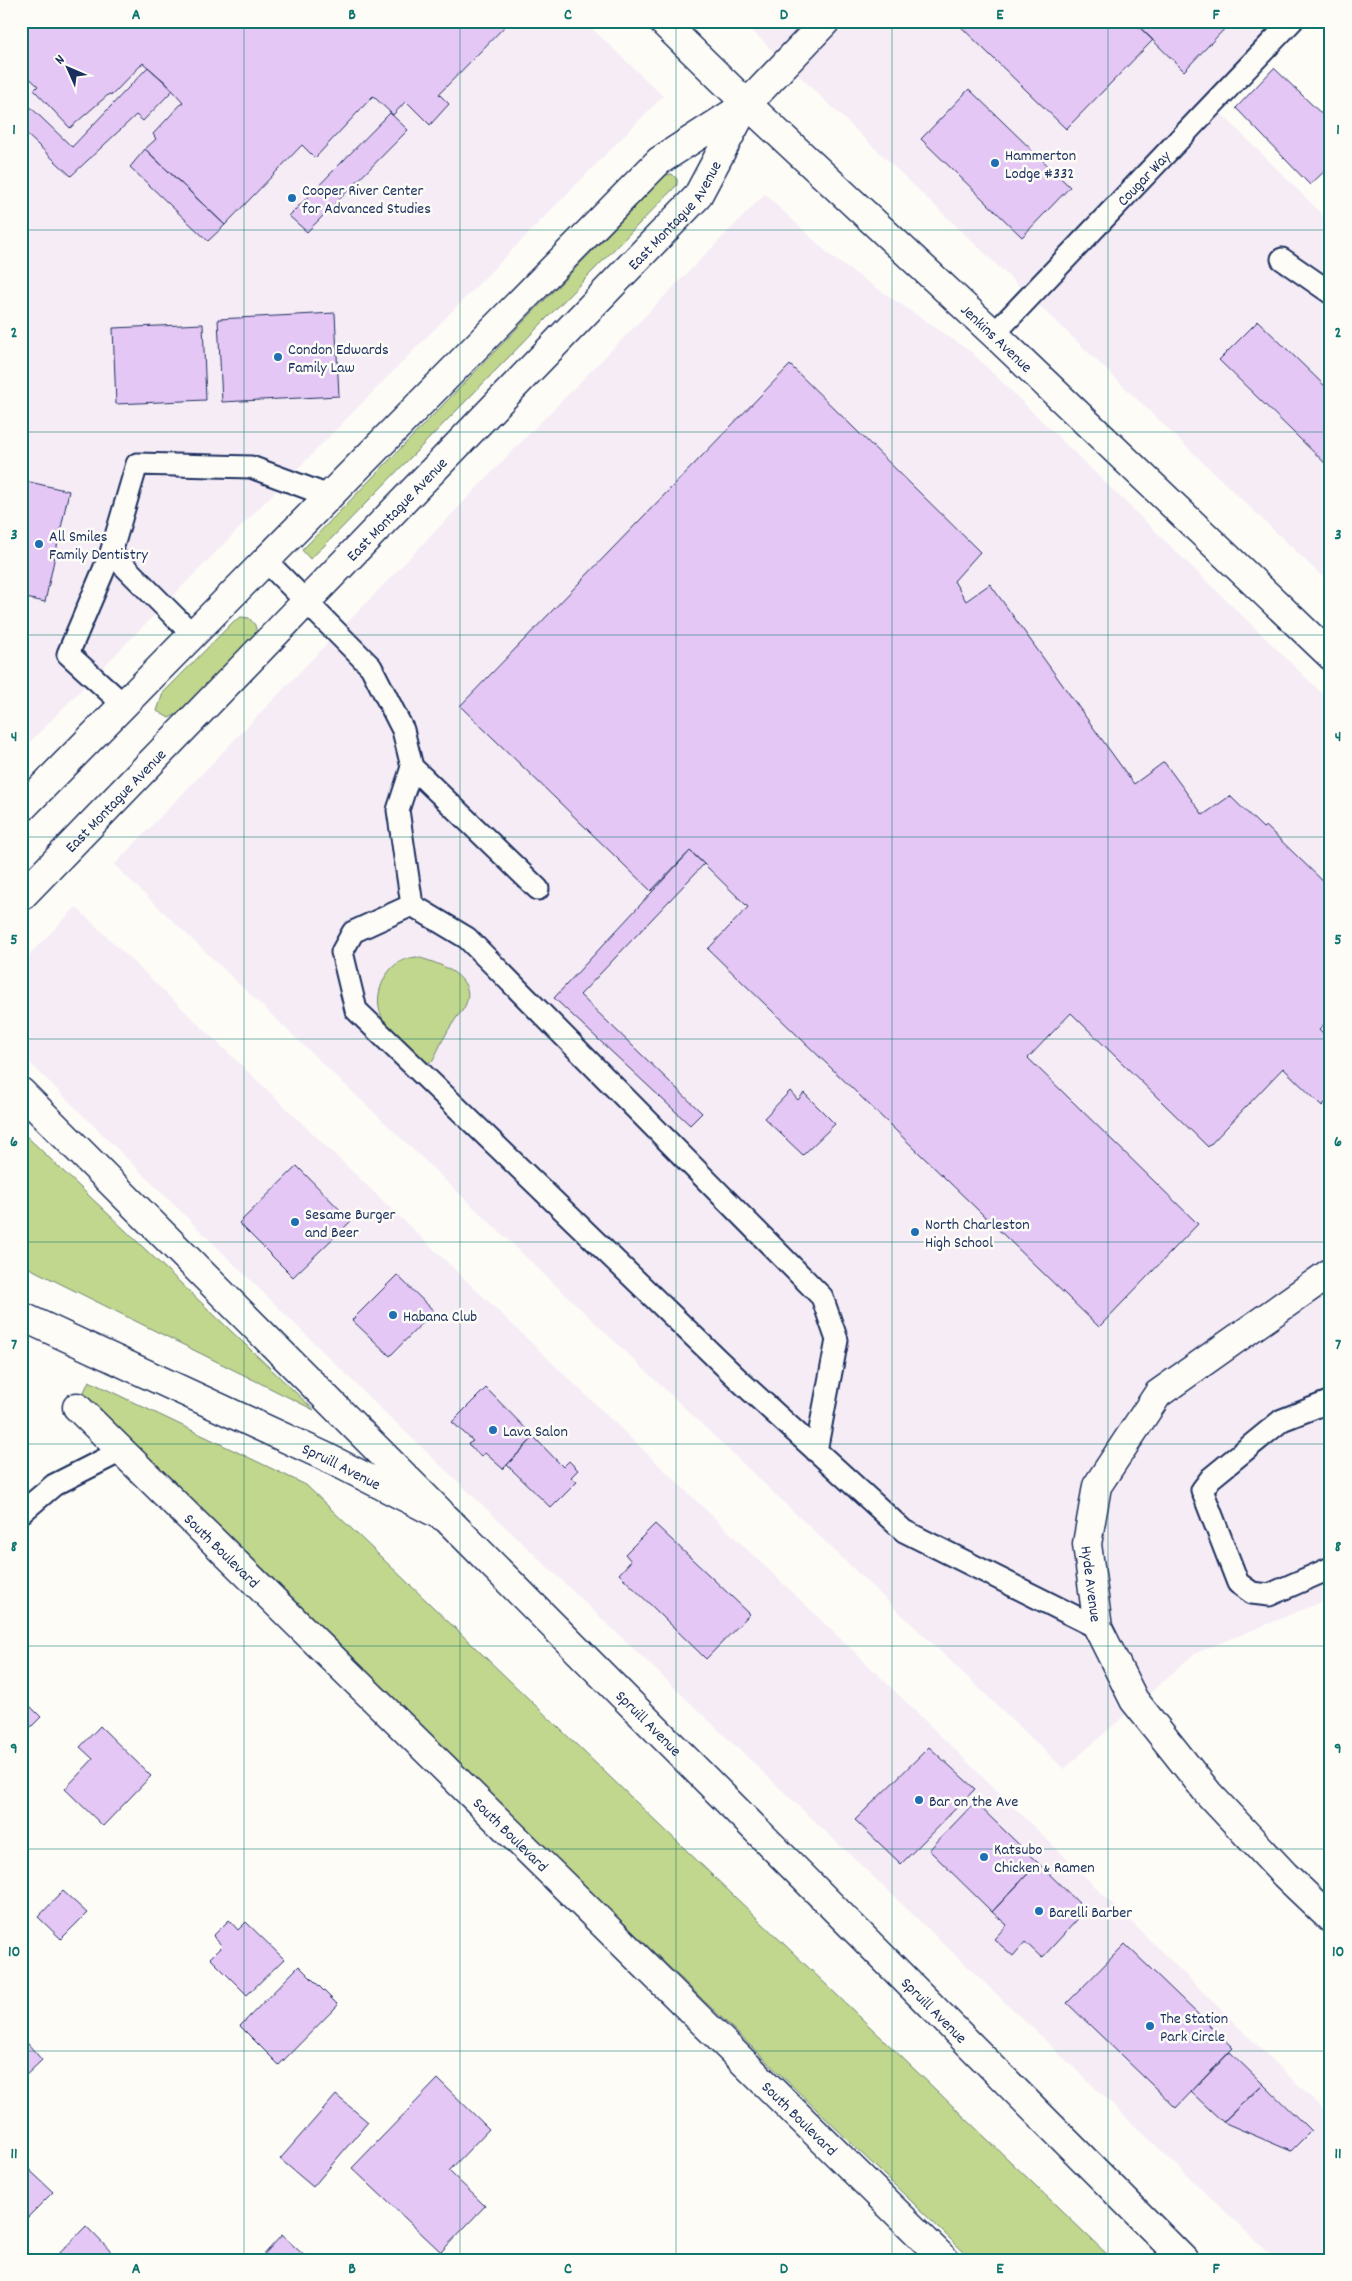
<svg xmlns="http://www.w3.org/2000/svg" width="1352" height="2281" viewBox="0 0 1352 2281" font-family="Dekko,sans-serif">
	<style>
		.built { fill: #f6ecf6 }
		.green { fill: #c1d78d; stroke: #6e8376 }
		.building { fill: #e4c7f5; stroke: #1b2f5e }
		.lines { fill: none; stroke-linecap: round; stroke-linejoin: round }
		.lane-casing { stroke: #1b2f5e; stroke-width: 25 }
		.street-casing { stroke: #1b2f5e; stroke-width: 31 }
		.secondary-casing { stroke: #1b2f5e; stroke-width: 31 }
		.lane { stroke: #fdfcf7; stroke-width: 21 }
		.street { stroke: #fdfcf7; stroke-width: 28 }
		.secondary { stroke: #fdfcf7; stroke-width: 28 }
		.grid { fill: none; stroke: #0f766e; stroke-width: 1; stroke-opacity: 0.55 }
		.poi-dot { fill: #1f6fb2; stroke: #fdfcf7; stroke-width: 2 }
		.labels { text-anchor: middle; stroke-width: 5; stroke-linejoin: round; paint-order: stroke }
		.poi-label { font-size: 16px; fill: #1b2f5e; stroke: #fdfcf7; text-anchor: start }
		.street-label { font-size: 16px; fill: #1b2f5e; stroke: #fdfcf7 }
		.neatline { fill: none; stroke: #0f766e; stroke-width: 2 }
		.grid-label { font-size: 16px; text-anchor: middle; font-weight: bold; fill: #0f766e }
	</style>
	<rect width="100%" height="100%" fill="#fdfcf7"/>
	<filter id="ink" filterUnits="userSpaceOnUse"><feTurbulence type="fractalNoise" baseFrequency=".02" numOctaves="2"/><feDisplacementMap in="SourceGraphic" scale="10" xChannelSelector="R" yChannelSelector="G"/><feConvolveMatrix kernelMatrix="1 2 1 2 8 2 1 2 1" color-interpolation-filters="sRGB"/></filter>
	<g filter="url(#ink)">
		<!-- built -->
		<path class="built" d="M 21,21 L 584,21 L 663,96 L 21,751 Z
			M 742,21 L 1292,21 L 1212,104 L 1331,223 L 1331,585 Z
			M 765,194 L 834,259 L 970,351 L 1331,702 L 1331,1598 L 1194,1654 L 1064,1769 L 114,865 L 525,438 Z
			M 76,907 L 867,1664 L 1331,2117 L 1331,2253 L 1324,2260 L 1276,2260 L 375,1403 L 21,1054 L 21,963 Z"/>
		<!-- green -->
		<path class="green" d="M 672,174 L 677,179 L 677,185 L 324,546 L 310,559 L 302,550 L 307,545 L 666,175 Z
			M 241,617 L 249,618 L 255,625 L 257,633 L 177,714 L 169,718 L 157,711 L 163,693 L 234,621 Z
			M 416,957 C 437,962 481,977 464,1008 C 462,1012 457,1016 455,1020 C 446,1032 439,1047 433,1061 L 424,1064 C 398,1039 364,1017 385,977 C 393,964 401,959 416,957 Z
			M 21,1131 L 314,1410 L 21,1264 Z
			M 89,1381 L 306,1485 L 1113,2260 L 972,2260 L 632,1931 L 77,1407 Z"/>
		<!-- building -->
		<path class="building" d="M 21,21 L 510,21 L 439,94 L 449,104 L 430,125 L 406,101 L 393,115 L 373,96 L 315,158 L 302,145 L 225,225 L 145,149 L 156,139 L 153,134 L 183,102 L 164,81 L 143,63 L 112,95 L 109,94 L 70,128 L 34,90 L 38,86 L 21,70 Z
			M 955,21 L 1133,21 L 1153,40 L 1066,129 Z
			M 1133,21 L 1232,21 L 1184,71 Z
			M 148,67 L 173,90 L 143,121 L 136,115 L 71,176 L 21,129 L 22,99 L 72,147 Z
			M 1274,68 L 1331,123 L 1331,165 L 1310,185 L 1236,108 Z
			M 969,89 L 1070,187 L 1022,237 L 921,139 Z
			M 390,113 L 408,130 L 307,232 L 289,216 Z
			M 145,149 L 225,225 L 208,241 L 130,167 Z
			M 335,313 L 339,396 L 222,402 L 218,319 Z
			M 1258,321 L 1329,390 L 1331,388 L 1331,469 L 1219,360 Z
			M 203,324 L 206,400 L 116,404 L 113,328 Z
			M 790,365 L 980,552 L 954,581 L 966,601 L 990,584 L 1134,784 L 1164,762 L 1203,815 L 1230,796 L 1263,828 L 1266,826 L 1331,889 L 1331,1018 L 1319,1029 L 1331,1041 L 1331,1097 L 1322,1106 L 1283,1068 L 1208,1147 L 1071,1013 L 1028,1058 L 1198,1224 L 1099,1327 L 708,949 L 748,907 L 704,864 L 690,851 L 651,891 L 460,706 Z
			M 21,480 L 69,491 L 45,602 L 21,597 Z
			M 690,851 L 704,864 L 580,995 L 702,1113 L 690,1125 L 554,998 Z
			M 790,1091 L 798,1100 L 804,1093 L 835,1124 L 803,1155 L 764,1118 Z
			M 297,1166 L 351,1221 L 293,1277 L 239,1223 Z
			M 397,1275 L 434,1311 L 390,1356 L 352,1320 Z
			M 486,1388 L 534,1437 L 503,1469 L 485,1453 L 481,1456 L 468,1444 L 473,1441 L 452,1422 Z
			M 534,1437 L 563,1467 L 569,1461 L 578,1470 L 571,1477 L 577,1482 L 551,1508 L 507,1465 Z
			M 655,1524 L 750,1614 L 706,1659 L 619,1574 L 631,1561 L 625,1554 Z
			M 21,1697 L 41,1717 L 21,1737 Z
			M 100,1726 L 151,1776 L 103,1826 L 65,1789 L 93,1759 L 80,1747 Z
			M 929,1747 L 975,1789 L 901,1864 L 855,1820 Z
			M 975,1802 L 1038,1863 L 992,1912 L 929,1850 Z
			M 1038,1863 L 1086,1910 L 1042,1958 L 1025,1942 L 1013,1956 L 994,1939 L 1007,1925 L 992,1912 Z
			M 63,1891 L 87,1913 L 61,1939 L 38,1917 Z
			M 229,1920 L 238,1930 L 246,1922 L 284,1959 L 247,1995 L 210,1958 L 222,1946 L 213,1936 Z
			M 1125,1944 L 1233,2048 L 1176,2108 L 1067,2003 Z
			M 299,1966 L 338,2005 L 279,2065 L 240,2026 Z
			M 21,2036 L 42,2060 L 21,2080 Z
			M 1230,2052 L 1263,2084 L 1223,2122 L 1191,2092 Z
			M 438,2079 L 489,2129 L 449,2171 L 485,2206 L 441,2252 L 352,2168 Z
			M 1263,2084 L 1311,2131 L 1291,2151 L 1223,2122 Z
			M 336,2095 L 368,2122 L 313,2187 L 280,2159 Z
			M 21,2162 L 53,2192 L 21,2224 Z
			M 86,2226 L 119,2260 L 53,2260 Z
			M 282,2235 L 309,2260 L 259,2260 Z"/>
		<g class="lines">
			<!-- lane casing -->
			<g class="lane-casing">
				<g id="lane">
					<path d="M 1282,259 L 1331,293"/>
					<path id="s1" d="M 994,334 L 1292,21"/>
					<path d="M 111,553 L 193,635"/>
					<path d="M 266,561 L 371,667 L 403,730 L 412,767 L 538,889"/>
					<path d="M 124,705 L 68,654 L 111,553 L 137,464 L 251,467 L 329,496"/>
					<path d="M 412,767 L 398,810 L 412,905"/>
					<path d="M 1331,1401 L 1282,1420 L 1211,1478 L 1202,1490 L 1238,1583 L 1252,1593 L 1269,1595 L 1331,1568"/>
					<path d="M 816,1451 L 837,1340 L 822,1297 L 467,938 L 412,905 L 353,932 L 342,952 L 356,1010 L 741,1382 L 904,1531 L 1098,1628"/>
					<path d="M 21,1513 L 54,1485 L 121,1451"/>
				</g>
			</g>
			<!-- street casing -->
			<g class="street-casing">
				<g id="street">
					<path id="s2" d="M 662,21 L 747,104 L 994,334 L 1331,656"/>
					<path d="M 21,1092 L 440,1512"/>
					<path id="s3" d="M 1331,1272 L 1158,1394 L 1097,1486 L 1087,1544 L 1098,1628 L 1134,1700 L 1208,1793 L 1285,1875 L 1331,1919"/>
					<path id="s4" d="M 77,1407 L 945,2260"/>
				</g>
			</g>
			<!-- secondary casing -->
			<g class="secondary-casing">
				<g id="secondary">
					<path d="M 21,809 L 659,161 L 747,104 L 826,21"/>
					<path id="s5" d="M 21,897 L 697,197 L 745,107"/>
					<path id="s6" d="M 21,1316 L 324,1456 L 446,1518 L 1184,2260"/>
				</g>
			</g>
			<!-- lane -->
			<use href="#lane" class="lane"/>
			<!-- street -->
			<use href="#street" class="street"/>
			<!-- secondary -->
			<use href="#secondary" class="secondary"/>
		</g>
	</g>
	<!-- grid -->
	<path class="grid" d="M 244,21 L 244,2260M 460,21 L 460,2260M 676,21 L 676,2260M 892,21 L 892,2260M 1108,21 L 1108,2260M 21,230 L 1331,230M 21,432 L 1331,432M 21,635 L 1331,635M 21,837 L 1331,837M 21,1039 L 1331,1039M 21,1242 L 1331,1242M 21,1444 L 1331,1444M 21,1646 L 1331,1646M 21,1849 L 1331,1849M 21,2051 L 1331,2051"/>
	<!-- markers -->
	<g class="poi-dot">
		<circle cx="995" cy="163" r="5"/>
		<circle cx="292" cy="198" r="5"/>
		<circle cx="278" cy="357" r="5"/>
		<circle cx="39" cy="544" r="5"/>
		<circle cx="295" cy="1222" r="5"/>
		<circle cx="915" cy="1232" r="5"/>
		<circle cx="393" cy="1315" r="5"/>
		<circle cx="493" cy="1430" r="5"/>
		<circle cx="919" cy="1800" r="5"/>
		<circle cx="984" cy="1857" r="5"/>
		<circle cx="1039" cy="1911" r="5"/>
		<circle cx="1150" cy="2026" r="5"/>
	</g>
	<g class="labels">
		<!-- poi labels -->
		<g class="poi-label">
			<text x="1005" y="160">Hammerton<tspan x="1005" dy="18">Lodge #332</tspan></text>
			<text x="302" y="195">Cooper River Center<tspan x="302" dy="18">for Advanced Studies</tspan></text>
			<text x="288" y="354">Condon Edwards<tspan x="288" dy="18">Family Law</tspan></text>
			<text x="49" y="541">All Smiles<tspan x="49" dy="18">Family Dentistry</tspan></text>
			<text x="305" y="1219">Sesame Burger<tspan x="305" dy="18">and Beer</tspan></text>
			<text x="925" y="1229">North Charleston<tspan x="925" dy="18">High School</tspan></text>
			<text x="403" y="1321">Habana Club</text>
			<text x="503" y="1436">Lava Salon</text>
			<text x="929" y="1806">Bar on the Ave</text>
			<text x="994" y="1854">Katsubo<tspan x="994" dy="18">Chicken &amp; Ramen</tspan></text>
			<text x="1049" y="1917">Barelli Barber</text>
			<text x="1160" y="2023">The Station<tspan x="1160" dy="18">Park Circle</tspan></text>
		</g>
		<!-- street labels -->
		<g class="street-label">
			<text dy="6" stroke="none"><textPath href="#s1" startOffset="216">Cougar Way</textPath></text>
			<text dy="6" stroke="none"><textPath href="#s5" startOffset="945">East Montague Avenue</textPath></text>
			<text dy="6" stroke="none"><textPath href="#s2" startOffset="461">Jenkins Avenue</textPath></text>
			<text dy="6" stroke="none"><textPath href="#s5" startOffset="540">East Montague Avenue</textPath></text>
			<text dy="6" stroke="none"><textPath href="#s5" startOffset="135">East Montague Avenue</textPath></text>
			<text dy="6" stroke="none"><textPath href="#s6" startOffset="354">Spruill Avenue</textPath></text>
			<text dy="6" stroke="none"><textPath href="#s4" startOffset="204">South Boulevard</textPath></text>
			<text dy="6" stroke="none"><textPath href="#s3" startOffset="421">Hyde Avenue</textPath></text>
			<text dy="6" stroke="none"><textPath href="#s6" startOffset="759">Spruill Avenue</textPath></text>
			<text dy="6" stroke="none"><textPath href="#s4" startOffset="609">South Boulevard</textPath></text>
			<text dy="6" stroke="none"><textPath href="#s6" startOffset="1164">Spruill Avenue</textPath></text>
			<text dy="6" stroke="none"><textPath href="#s4" startOffset="1014">South Boulevard</textPath></text>
		</g>
	</g>
	<!-- margin -->
	<rect width="1352" height="2281" fill="none" stroke="#fdfcf7" stroke-width="55"/>
	<!-- north arrow -->
	<g transform="translate(68 68) rotate(315)" stroke="#fdfcf7" stroke-width="4" paint-order="stroke">
	<path d="M0-4L9 19L0 12L-9 19Z" fill="#1b2f5e"/>
	<text y="-8" font-size="14" font-weight="bold" text-anchor="middle" fill="#1b2f5e">N</text>
	</g>
	<rect x="28" y="28" width="1296" height="2226" class="neatline"/>
	<g class="grid-label">
		<text x="136" y="19">A</text>
		<text x="352" y="19">B</text>
		<text x="568" y="19">C</text>
		<text x="784" y="19">D</text>
		<text x="1000" y="19">E</text>
		<text x="1216" y="19">F</text>
		<text x="14" y="134">1</text>
		<text x="1338" y="134">1</text>
		<text x="14" y="337">2</text>
		<text x="1338" y="337">2</text>
		<text x="14" y="539">3</text>
		<text x="1338" y="539">3</text>
		<text x="14" y="741">4</text>
		<text x="1338" y="741">4</text>
		<text x="14" y="944">5</text>
		<text x="1338" y="944">5</text>
		<text x="14" y="1146">6</text>
		<text x="1338" y="1146">6</text>
		<text x="14" y="1349">7</text>
		<text x="1338" y="1349">7</text>
		<text x="14" y="1551">8</text>
		<text x="1338" y="1551">8</text>
		<text x="14" y="1753">9</text>
		<text x="1338" y="1753">9</text>
		<text x="14" y="1956">10</text>
		<text x="1338" y="1956">10</text>
		<text x="14" y="2158">11</text>
		<text x="1338" y="2158">11</text>
		<text x="136" y="2273">A</text>
		<text x="352" y="2273">B</text>
		<text x="568" y="2273">C</text>
		<text x="784" y="2273">D</text>
		<text x="1000" y="2273">E</text>
		<text x="1216" y="2273">F</text>
	</g>
</svg>
